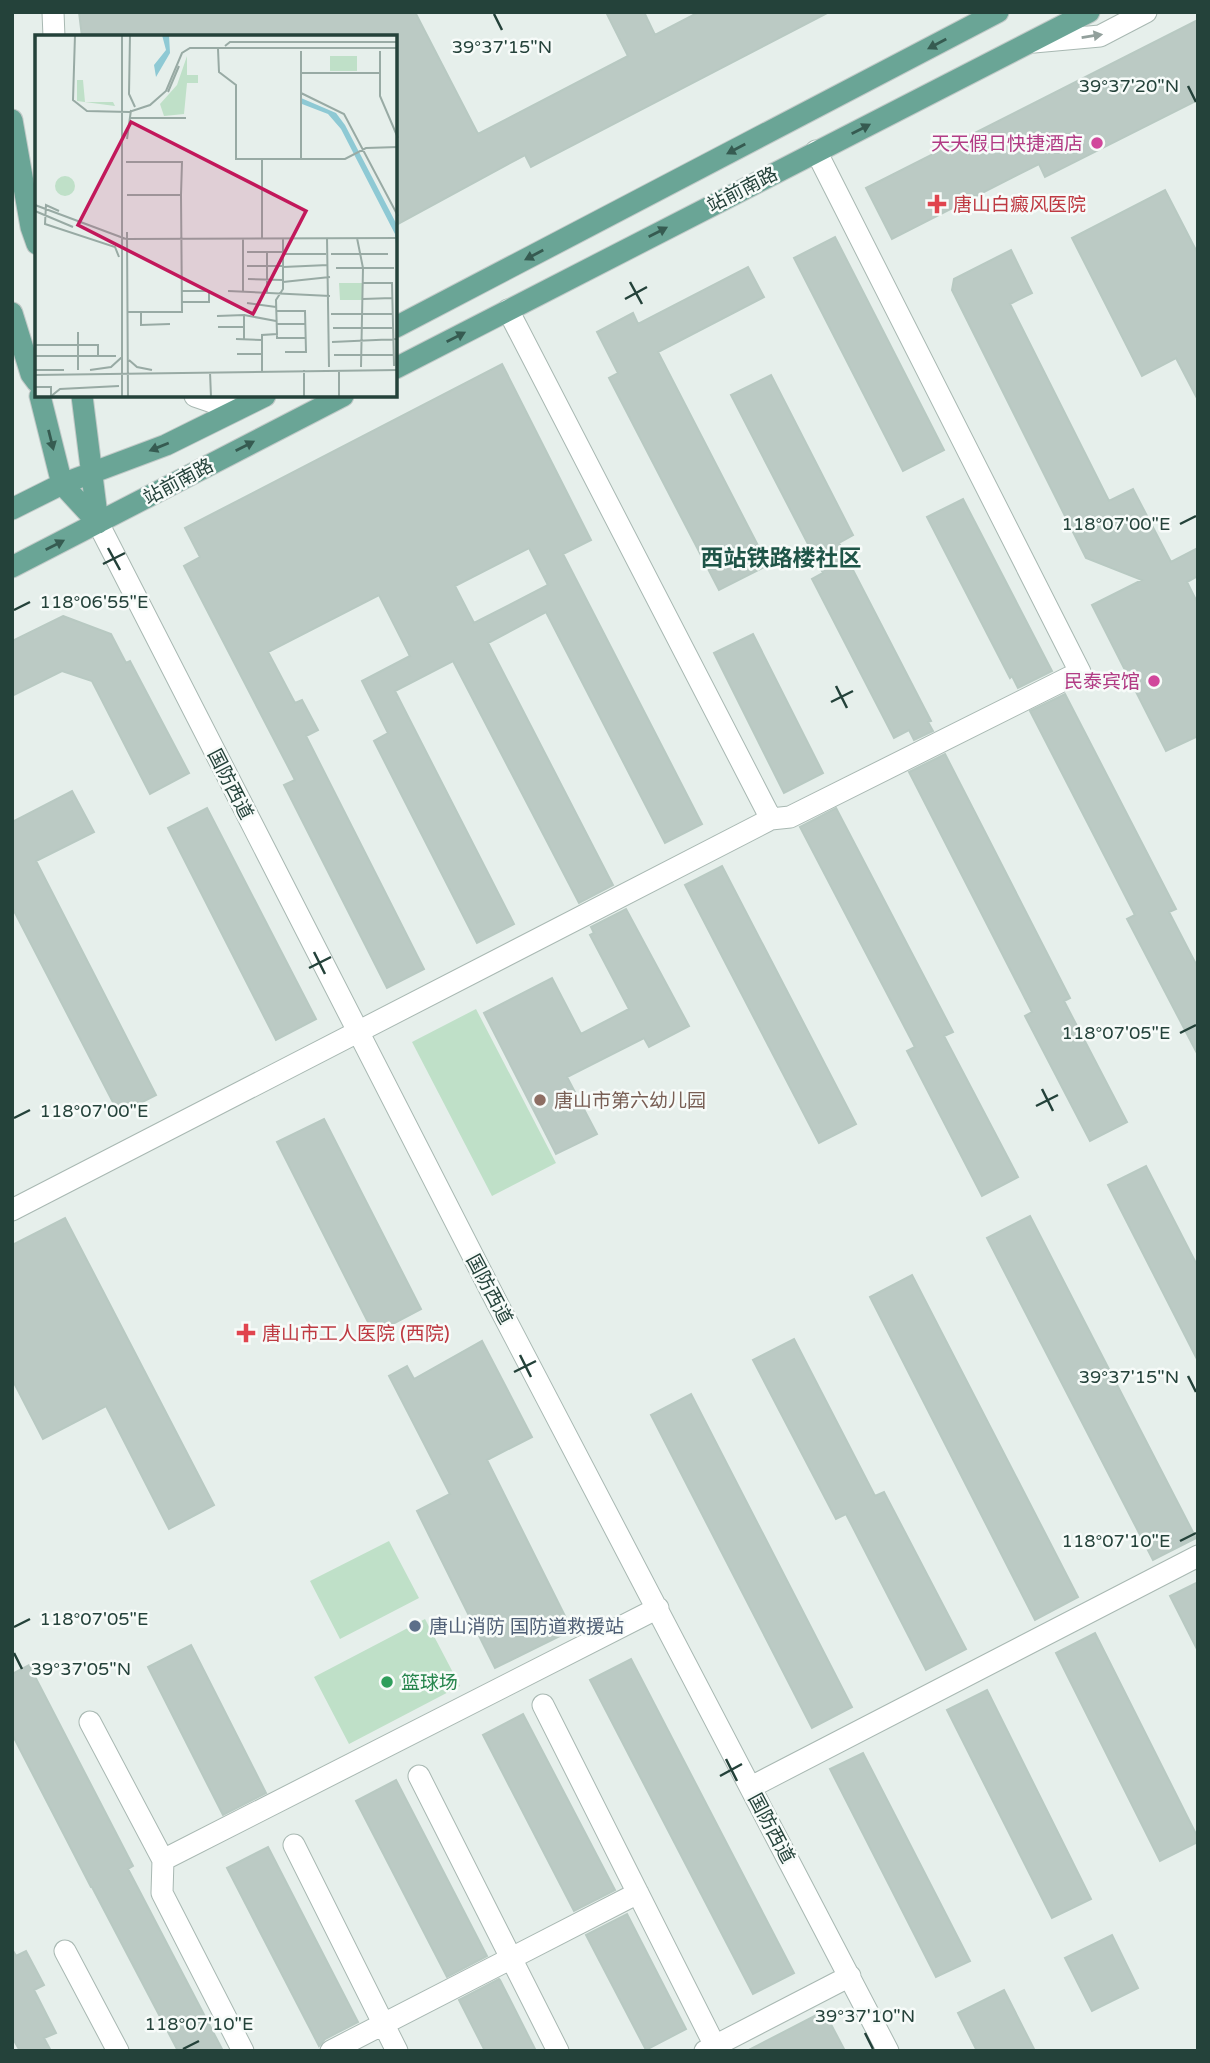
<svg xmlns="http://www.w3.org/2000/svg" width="1210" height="2063" viewBox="0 0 1210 2063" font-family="'Varela Round','Noto Sans SC',sans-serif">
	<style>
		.green { fill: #bfe0c8 }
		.building { fill: #bbcac4; stroke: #b8c9c2; stroke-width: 2; fill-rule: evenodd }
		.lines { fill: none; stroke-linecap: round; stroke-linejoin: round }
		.minor-casing { stroke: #a8b8b2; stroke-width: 23 }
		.major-casing { stroke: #c2cac8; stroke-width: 23 }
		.minor { stroke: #fff; stroke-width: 21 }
		.major { stroke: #6aa596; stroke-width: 21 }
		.oneway { fill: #92a09c }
		.oneway2 { fill: #365b51 }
		.ticks { fill: none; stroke: #24423a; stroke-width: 2.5 }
		.hotel-dot { fill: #d1479c; stroke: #f7fbf9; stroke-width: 2.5 }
		.health-dot { fill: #e0444e; stroke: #f7fbf9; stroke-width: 2.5 }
		.education-dot { fill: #8d6e63; stroke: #f7fbf9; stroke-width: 2.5 }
		.service-dot { fill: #5c6f8a; stroke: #f7fbf9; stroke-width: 2.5 }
		.leisure-dot { fill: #2e9e5b; stroke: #f7fbf9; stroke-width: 2.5 }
		.labels { text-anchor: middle; stroke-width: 5; stroke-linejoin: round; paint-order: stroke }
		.hotel-label { font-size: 19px; fill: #b23c85; stroke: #f7fbf9; text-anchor: end }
		.street-label { font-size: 19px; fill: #24423a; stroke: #f7fbf9 }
		.health-label { font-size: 19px; fill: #be3a42; stroke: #f7fbf9; text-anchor: start }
		.education-label { font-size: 19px; fill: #785e54; stroke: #f7fbf9; text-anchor: start }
		.service-label { font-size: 19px; fill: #4e5e75; stroke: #f7fbf9; text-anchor: start }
		.leisure-label { font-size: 19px; fill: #27864d; stroke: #f7fbf9; text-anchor: start }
		.quarter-label { font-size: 23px; font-weight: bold; fill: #1f5548; stroke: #f7fbf9 }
		.inset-road { fill: none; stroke: #98aaa4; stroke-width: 2 }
		.view { fill: #c2185b; fill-opacity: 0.15; stroke: #c2185b; stroke-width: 3.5 }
		.inset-edge { fill: none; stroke: #24423a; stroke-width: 3.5 }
		.ticks-label { font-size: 18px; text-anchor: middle; fill: #24423a; stroke: #f7fbf9; stroke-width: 5; stroke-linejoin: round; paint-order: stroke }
	</style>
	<rect width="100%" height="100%" fill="#e6efeb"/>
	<!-- green -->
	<path class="green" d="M 476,1009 L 556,1163 L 492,1196 L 412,1042 Z
		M 389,1541 L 419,1598 L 340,1639 L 310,1581 Z
		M 425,1619 L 460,1686 L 349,1744 L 314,1677 Z"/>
	<!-- building -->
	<path class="building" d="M 79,12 L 415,12 L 478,134 L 628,56 L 606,12 L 644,12 L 655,35 L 699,12 L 829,12 L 531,167 L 525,155 L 396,225 L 396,37 L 82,37 Z
		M 1198,20 L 1198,100 L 1045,177 L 1039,164 L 892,239 L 866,188 Z
		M 1165,190 L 1198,254 L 1198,400 L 1176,358 L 1142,376 L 1072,238 Z
		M 835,237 L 944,450 L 903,471 L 794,258 Z
		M 1011,250 L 1032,293 L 1010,304 L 1109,501 L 1133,489 L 1171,562 L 1198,548 L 1198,576 L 1187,582 L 1198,604 L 1198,736 L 1166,751 L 1092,605 L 1142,580 L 1086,558 L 952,290 L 954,279 Z
		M 748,267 L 764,297 L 658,352 L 768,565 L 719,590 L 609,378 L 618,373 L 597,332 L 633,313 L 638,324 Z
		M 502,364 L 591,540 L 563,554 L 702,824 L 665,843 L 546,612 L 488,643 L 613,885 L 579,903 L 453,661 L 395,691 L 514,924 L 477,943 L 374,741 L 388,733 L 362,681 L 410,656 L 379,595 L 268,652 L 295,703 L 302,700 L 318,730 L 306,736 L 424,969 L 387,988 L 284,785 L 295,780 L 184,566 L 200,557 L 185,528 ZM 529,548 L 548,585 L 474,623 L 455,586 Z
		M 771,375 L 853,535 L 839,543 L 931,721 L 928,722 L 933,731 L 914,740 L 909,730 L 894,738 L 812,579 L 823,573 L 731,395 Z
		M 963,499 L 1052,671 L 1018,688 L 1012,676 L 1010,678 L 927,517 Z
		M 63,616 L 111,634 L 126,663 L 130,661 L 189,773 L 150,794 L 92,681 L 62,671 L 12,696 L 12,641 Z
		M 753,634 L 823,773 L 784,793 L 714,653 Z
		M 1065,694 L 1176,909 L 1169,912 L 1198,968 L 1198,1055 L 1127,919 L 1135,915 L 1030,711 Z
		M 945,754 L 1070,998 L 1064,1001 L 1127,1122 L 1090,1141 L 1025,1016 L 1032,1012 L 909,772 Z
		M 72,791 L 94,832 L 36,861 L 156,1095 L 119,1114 L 12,907 L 12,822 Z
		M 207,808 L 316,1019 L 276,1040 L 168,828 Z
		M 836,808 L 953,1032 L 944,1036 L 1018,1177 L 982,1196 L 907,1051 L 915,1047 L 800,827 Z
		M 722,866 L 856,1124 L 819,1143 L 685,885 Z
		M 626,909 L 689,1026 L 649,1047 L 644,1038 L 567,1077 L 597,1134 L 556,1154 L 484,1013 L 552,978 L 581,1034 L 629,1009 L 590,935 L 594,933 L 591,927 Z
		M 324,1119 L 421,1309 L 374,1334 L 277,1142 Z
		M 1146,1166 L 1198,1267 L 1198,1361 L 1108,1185 Z
		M 1030,1216 L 1196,1538 L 1153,1560 L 987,1238 Z
		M 65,1218 L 214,1505 L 169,1529 L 106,1406 L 43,1439 L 12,1379 L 12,1245 Z
		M 912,1275 L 1078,1597 L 1035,1620 L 870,1297 Z
		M 794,1339 L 875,1496 L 884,1492 L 966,1649 L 926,1670 L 846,1514 L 836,1519 L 753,1360 Z
		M 482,1341 L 532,1437 L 487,1460 L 572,1630 L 495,1668 L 417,1511 L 450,1494 L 389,1376 L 407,1366 L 414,1379 Z
		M 691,1394 L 852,1707 L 812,1728 L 651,1415 Z
		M 1198,1582 L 1198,1651 L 1170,1596 Z
		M 1095,1633 L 1198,1838 L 1198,1842 L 1160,1861 L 1056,1653 Z
		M 191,1645 L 266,1793 L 223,1815 L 148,1667 Z
		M 631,1659 L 794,1973 L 753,1994 L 590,1680 Z
		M 29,1665 L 133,1866 L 128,1869 L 223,2051 L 178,2051 L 92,1887 L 91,1887 L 12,1734 L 12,1674 Z
		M 987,1690 L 1091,1899 L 1052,1918 L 947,1710 Z
		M 523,1714 L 615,1890 L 574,1911 L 483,1735 Z
		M 863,1753 L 970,1961 L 936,1977 L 830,1769 Z
		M 396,1780 L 487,1956 L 447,1977 L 356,1801 Z
		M 268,1847 L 358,2022 L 325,2039 L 319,2046 L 227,1868 Z
		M 627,1914 L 686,2029 L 646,2050 L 586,1935 Z
		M 1112,1935 L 1138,1988 L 1092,2011 L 1065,1958 Z
		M 12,1949 L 16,1956 L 26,1951 L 44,1985 L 34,1990 L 56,2033 L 44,2038 L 51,2051 L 20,2051 L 12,2037 Z
		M 499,1979 L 500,1980 L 536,2051 L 485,2051 L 459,2000 Z
		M 1004,1990 L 1035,2051 L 977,2051 L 958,2013 Z
		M 824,2011 L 845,2051 L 747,2051 Z"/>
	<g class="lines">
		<!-- minor casing -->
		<g class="minor-casing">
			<path id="minor" d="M 53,12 L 54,37
				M 1034,42 L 1100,36 L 1146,12
				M 195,396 L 236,410
				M 98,523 L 496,1301 L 888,2051
				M 771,819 L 790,817 L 1080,672 L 816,151
				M 12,1210 L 771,819 L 508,310
				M 543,1705 L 715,2046
				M 90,1722 L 163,1860 L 162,1893 L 243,2051
				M 419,1776 L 558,2051
				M 751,1787 L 1198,1556
				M 294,1845 L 397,2051
				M 163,1860 L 658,1608
				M 65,1951 L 118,2051
				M 331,2051 L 638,1893
				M 705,2051 L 850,1976"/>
		</g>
		<!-- major casing -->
		<g class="major-casing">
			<path id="major" d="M 12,120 L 31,227 L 37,244
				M 12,313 L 31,374 L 37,382
				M 396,327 L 998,12
				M 396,368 L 1089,12
				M 40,396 L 62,484 L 98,523
				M 82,396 L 98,523
				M 12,509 L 62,484 L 166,445 L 265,396
				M 12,567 L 343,396"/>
		</g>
		<!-- minor -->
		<use href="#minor" class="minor"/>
		<!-- major -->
		<use href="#major" class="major"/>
	</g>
	<!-- one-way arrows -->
	<defs><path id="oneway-solid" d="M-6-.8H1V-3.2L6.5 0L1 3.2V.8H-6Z" transform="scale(1.75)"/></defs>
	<use class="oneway" href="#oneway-solid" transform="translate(1092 36) rotate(-9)"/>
	<g class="oneway2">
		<use href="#oneway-solid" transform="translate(937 44) rotate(152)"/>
		<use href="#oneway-solid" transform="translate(861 129) rotate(-27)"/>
		<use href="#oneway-solid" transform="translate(736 149) rotate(152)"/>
		<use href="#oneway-solid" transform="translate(658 232) rotate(-27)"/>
		<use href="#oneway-solid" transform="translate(534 255) rotate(152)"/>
		<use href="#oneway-solid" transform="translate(456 337) rotate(-27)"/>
		<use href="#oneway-solid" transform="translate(51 440) rotate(76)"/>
		<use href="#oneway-solid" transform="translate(245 446) rotate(-27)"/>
		<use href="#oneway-solid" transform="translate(159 447) rotate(158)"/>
		<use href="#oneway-solid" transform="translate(55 545) rotate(-27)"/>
	</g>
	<!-- ticks -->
	<path class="ticks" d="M 494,14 L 502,30M 1188,86 L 1196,102M 630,282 L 642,304M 625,299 L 647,287M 1180,524 L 1196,516M 108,548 L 120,570M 103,564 L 125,553M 14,610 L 30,602M 836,686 L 847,708M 831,702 L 853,691M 314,952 L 325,974M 309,968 L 331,957M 1180,1033 L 1196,1025M 1042,1089 L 1053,1111M 1036,1106 L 1058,1095M 14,1118 L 30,1110M 520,1355 L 531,1377M 514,1372 L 536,1361M 1188,1376 L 1196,1392M 1180,1541 L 1196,1533M 14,1627 L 30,1619M 14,1653 L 22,1669M 726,1759 L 737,1781M 720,1776 L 742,1764M 865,2033 L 873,2049M 183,2049 L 199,2041"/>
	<!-- markers -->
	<g class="hotel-dot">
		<circle cx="1097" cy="143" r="7"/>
		<circle cx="1154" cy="681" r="7"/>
	</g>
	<g class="health-dot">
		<path d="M933.5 193.5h7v7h7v7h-7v7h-7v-7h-7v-7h7z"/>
		<path d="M242.5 1322.5h7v7h7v7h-7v7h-7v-7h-7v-7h7z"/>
	</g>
	<circle class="education-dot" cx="540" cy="1100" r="7"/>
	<circle class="service-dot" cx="415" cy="1626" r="7"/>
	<circle class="leisure-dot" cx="387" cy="1682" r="7"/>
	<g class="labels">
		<!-- hotel labels -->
		<g class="hotel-label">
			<text x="1083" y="150">天天假日快捷酒店</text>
			<text x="1140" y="688">民泰宾馆</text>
		</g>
		<!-- street labels -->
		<g class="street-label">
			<text transform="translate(742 189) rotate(-27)" y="7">站前南路</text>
			<text transform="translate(178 481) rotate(-28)" y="7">站前南路</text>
			<text transform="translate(231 784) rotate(63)" y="7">国防西道</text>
			<text transform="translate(490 1289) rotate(62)" y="7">国防西道</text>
			<text transform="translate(772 1828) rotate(62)" y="7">国防西道</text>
		</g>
		<!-- health labels -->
		<g class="health-label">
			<text x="953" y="211">唐山白癜风医院</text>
			<text x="262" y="1340">唐山市工人医院 (西院)</text>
		</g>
		<!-- education labels -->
		<g class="education-label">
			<text x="554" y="1107">唐山市第六幼儿园</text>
		</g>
		<!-- service labels -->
		<g class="service-label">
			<text x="429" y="1633">唐山消防 国防道救援站</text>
		</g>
		<!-- leisure labels -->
		<g class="leisure-label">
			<text x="401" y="1689">篮球场</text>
		</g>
		<!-- quarter labels -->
		<g class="quarter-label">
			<text x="781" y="566">西站铁路楼社区</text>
		</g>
	</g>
	<!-- overview -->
	<g transform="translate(35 35)">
		<rect width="362" height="362" fill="#e6efeb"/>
		<path d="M 152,21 L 152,40 L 163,40 L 163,48 L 152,48 L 149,79 L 129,81 L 125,69 L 142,50 ZM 295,21 L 322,21 L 322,36 L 295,36 ZM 42,45 L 48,45 L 50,67 L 78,67 L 80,71 L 42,66 ZM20 151a10 10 0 1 1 20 0a10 10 0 1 1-20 0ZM 304,248 L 327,248 L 327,265 L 305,265 Z" fill="#bfe0c8"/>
		<path d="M 127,0 L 134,0 L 135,18 L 121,42 L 119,30 L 131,15 ZM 266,63 L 301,78 L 310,90 L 362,190 L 362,219 L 360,199 L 306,94 L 293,79 L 267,69 Z" fill="#8ec9d4"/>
		<path class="inset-road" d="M 40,0 L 38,65 L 52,76 L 94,77 L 115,70 L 131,56 L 147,18 L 155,13 L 363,13M 95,0 L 94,59 L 100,72M 190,11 L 195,7 L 363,7M 183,14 L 184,37 L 201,50 L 201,124 L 310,124 L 331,113 L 363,112M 266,16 L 266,123M 345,16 L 345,61 L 363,103M 266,38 L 345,38M 133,57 L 144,31M 266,58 L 309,79 L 363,181M 94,83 L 151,83M 92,104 L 96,75M 227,124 L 227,203M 91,127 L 147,127 L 146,160M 92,160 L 146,160 L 147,277 L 92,277M 0,170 L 91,204M 0,176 L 38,192M 24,176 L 11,170 L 10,189 L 80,212 L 84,222M 92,197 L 93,362M 292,203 L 294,332M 322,203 L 328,233 L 326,332M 92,204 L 363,203M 212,217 L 248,217M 232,217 L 232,259M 248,219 L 291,219M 296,219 L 353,219M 212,231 L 248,231M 248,232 L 293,230M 301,233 L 359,233M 213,244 L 248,245M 248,247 L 295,242M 328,248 L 357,248 L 359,331M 147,256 L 174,256 L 174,267 L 147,267M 193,256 L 295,261M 208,256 L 208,203M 328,264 L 357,263M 212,268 L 241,272M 241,276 L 270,276 L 271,317 L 250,317M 106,277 L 106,290 L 135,289M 296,279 L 357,279M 209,280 L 241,286M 182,281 L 209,280 L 209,305M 241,289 L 270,289M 183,292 L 209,292M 298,293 L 358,293M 43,297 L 43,335M 242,299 L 242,303 L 271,303M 201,304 L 227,305M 297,307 L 363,304M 202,319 L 227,319M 299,320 L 358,320M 63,321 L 63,310 L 0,310 L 0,321 L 81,321M 94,325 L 102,332 L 117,335M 0,335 L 29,335M 55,335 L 76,332 L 87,322M 269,335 L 269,362M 227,336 L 227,300 L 242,299 L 241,265 L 248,254 L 248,203M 175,337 L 176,362M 0,340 L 363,335M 0,352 L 16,352 L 16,361M 0,362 L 15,362 L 25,354 L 84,351M 87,362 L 87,0M 304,362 L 304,335"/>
		<path class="view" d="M 96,87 L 271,176 L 218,279 L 43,190 Z"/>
		<rect width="362" height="362" class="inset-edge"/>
	</g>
	<g class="ticks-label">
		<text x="502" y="53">39°37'15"N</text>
		<text x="1129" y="92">39°37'20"N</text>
		<text x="1116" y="530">118°07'00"E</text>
		<text x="94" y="608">118°06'55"E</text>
		<text x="1116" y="1039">118°07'05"E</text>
		<text x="94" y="1117">118°07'00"E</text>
		<text x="1129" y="1383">39°37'15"N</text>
		<text x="1116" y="1547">118°07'10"E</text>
		<text x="94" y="1625">118°07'05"E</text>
		<text x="81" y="1675">39°37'05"N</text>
		<text x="865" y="2022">39°37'10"N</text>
		<text x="199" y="2030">118°07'10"E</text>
	</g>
	<!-- border -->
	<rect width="1210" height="2063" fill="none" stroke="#24423a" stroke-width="28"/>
</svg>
